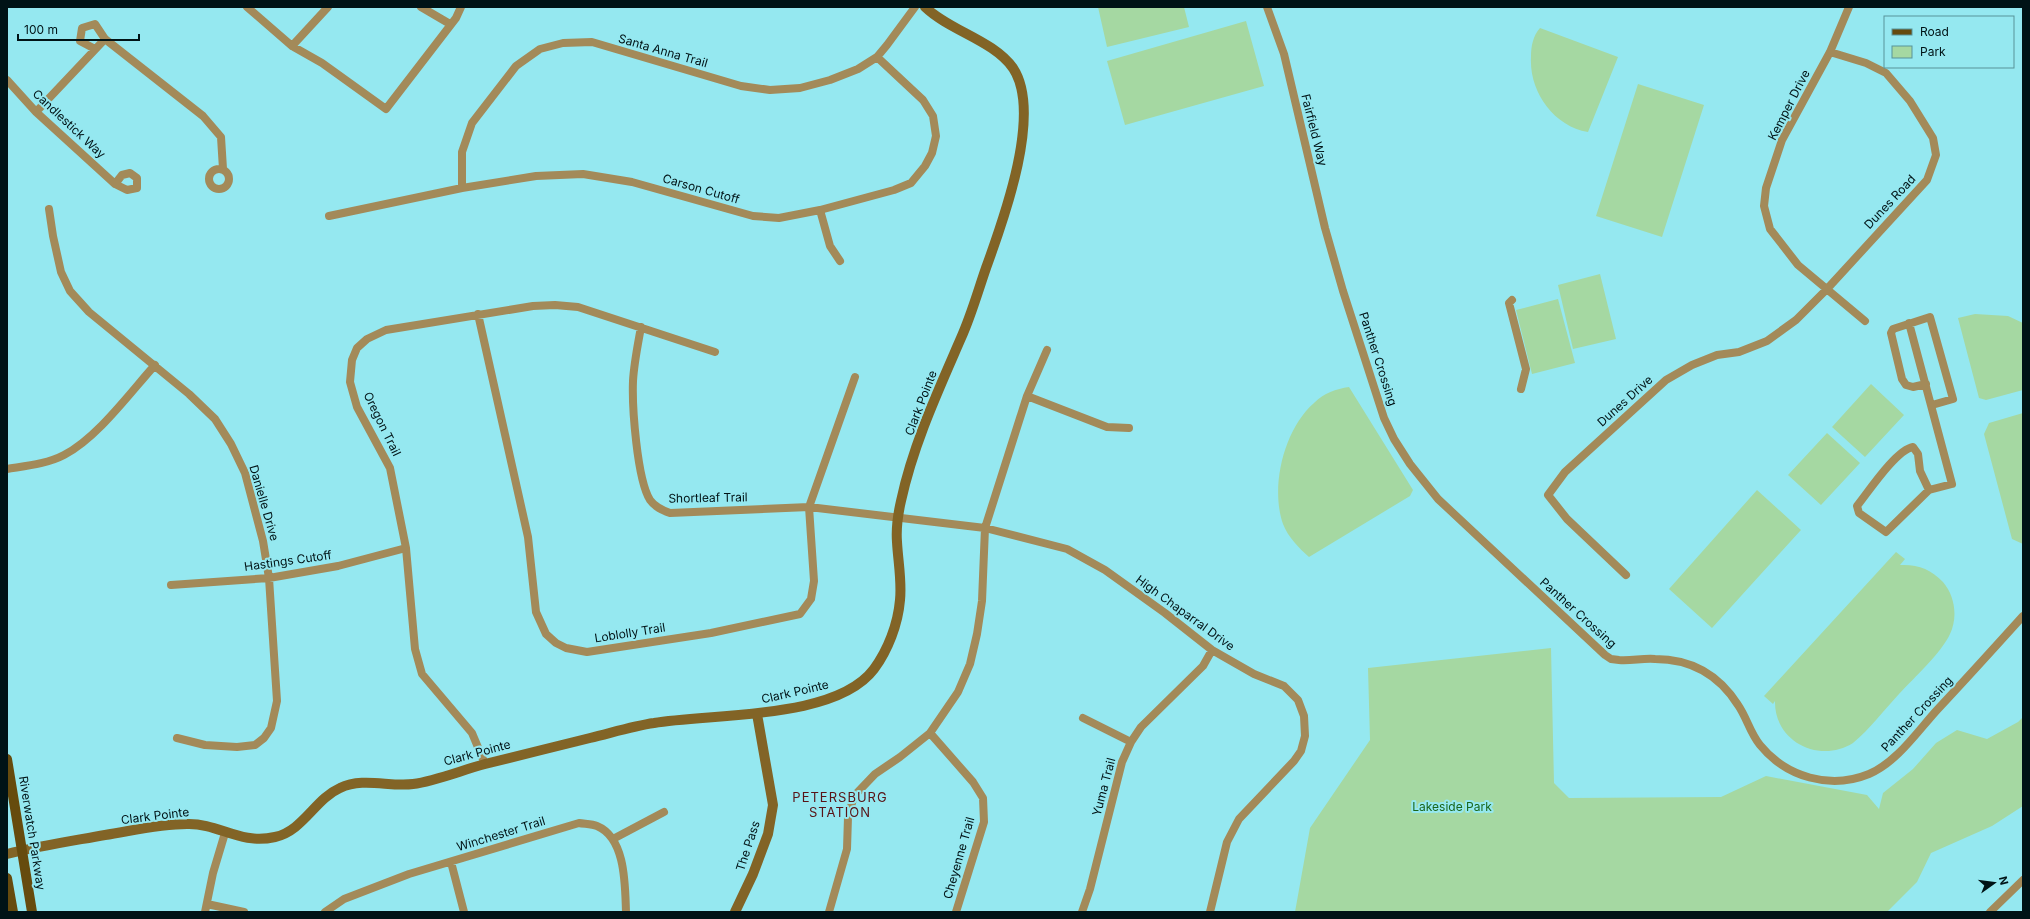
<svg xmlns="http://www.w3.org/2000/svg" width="2030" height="919" viewBox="0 0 2030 919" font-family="Inter,sans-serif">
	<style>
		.green { fill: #a5d8a2 }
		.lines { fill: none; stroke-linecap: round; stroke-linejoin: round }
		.street { stroke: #a38a59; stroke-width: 8 }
		.secondary { stroke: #826426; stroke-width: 10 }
		.primary { stroke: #664b0e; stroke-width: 10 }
		.labels { text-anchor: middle; stroke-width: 4; stroke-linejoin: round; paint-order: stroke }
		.street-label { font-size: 12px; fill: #001316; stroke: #95e8f0 }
		.park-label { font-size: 12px; fill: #1a661a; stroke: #95e8f0 }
		.neighbourhood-label { font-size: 13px; letter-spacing: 1px; fill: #581316; stroke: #95e8f0 }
	</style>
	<rect width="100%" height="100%" fill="#95e8f0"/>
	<!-- green -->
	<path class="green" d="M 1098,7 L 1184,7 L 1189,27 L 1107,47 Z
		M 1246,21 L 1264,86 L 1125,125 L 1107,61 Z
		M 1540,28 L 1618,57 L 1588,132 C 1553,126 1529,91 1531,57 C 1531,46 1533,36 1540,28 Z
		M 1638,84 L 1704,105 L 1662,237 L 1596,216 Z
		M 1600,274 L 1616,339 L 1573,349 L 1558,285 Z
		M 1558,299 L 1575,363 L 1532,374 L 1516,310 Z
		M 1975,314 L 2008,316 L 2023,323 L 2023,390 L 1986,400 L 1979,398 L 1958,318 Z
		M 1871,384 L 1904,415 L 1865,457 L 1832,427 Z
		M 1349,387 L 1413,490 L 1410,496 L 1309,557 C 1299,548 1288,537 1283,524 C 1270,487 1284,429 1314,403 C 1324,393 1336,389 1349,387 Z
		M 2023,413 L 2023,544 L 2012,539 L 1984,434 L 1989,423 Z
		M 1827,433 L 1860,463 L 1821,505 L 1788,475 Z
		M 1757,490 L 1801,530 L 1712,628 L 1669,589 Z
		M 1896,552 L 1905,559 L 1900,565 C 1917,564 1931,569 1943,582 C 1955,596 1958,617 1950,634 C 1942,652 1914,678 1899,694 C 1884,710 1870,729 1853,743 C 1820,764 1774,742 1775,701 L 1773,704 L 1764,696 Z
		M 1551,648 L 1554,783 L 1569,798 L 1721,797 L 1766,776 L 1867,795 L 1879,809 L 1883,793 L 1913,769 L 1936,743 L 1957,730 L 1987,739 L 2018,722 L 2023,717 L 2023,806 L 1992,826 L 1931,853 L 1917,882 L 1887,912 L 1295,912 L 1310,828 L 1370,740 L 1368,668 Z"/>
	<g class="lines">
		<!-- street -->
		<path class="street" d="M 247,7 L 292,46 L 322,63 L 386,109 L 456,18 L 461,7
			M 421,7 L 450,24
			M 1267,7 L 1284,54 L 1325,228 L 1343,291 L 1384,418 L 1394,439 L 1410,464 L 1438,499 L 1605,655 L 1611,659 L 1619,660 C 1631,661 1643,658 1655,659 C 1691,659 1719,675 1738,705 C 1747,718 1750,733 1760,745 C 1786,777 1830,790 1869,774 C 1897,762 1917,732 1937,710 C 1966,679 1995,647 2023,616
			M 1849,7 L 1830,52 L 1782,140 L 1766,188 L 1764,206 L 1770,229 L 1798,265 L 1865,321
			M 292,46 L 328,7
			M 95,49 L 80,41 L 82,28 L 95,24 L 105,39 L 203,116 L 221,137 L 223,169
			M 7,80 L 36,112 L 115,184 L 127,190 L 137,188 L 137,178 L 130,173 L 122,175 L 115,184
			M 36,112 L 105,39
			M209 179a10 10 0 1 1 20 0a10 10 0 1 1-20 0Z
			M 462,188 L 462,152 L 472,123 L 516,66 L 540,49 L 563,43 L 592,42 L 741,86 L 770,90 L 800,88 L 830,80 L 858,69 L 877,57 L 887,45 L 915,7
			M 49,209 L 53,236 L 61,272 L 70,291 L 89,312 L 189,394 L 215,419 L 231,444 L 245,473 L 263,541 L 269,578 L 277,701 L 271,728 L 264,738 L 255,745 L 237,747 L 205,745 L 177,738
			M 820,210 L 830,246 L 840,261
			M 329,216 L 462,188 L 536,176 L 583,174 L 632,182 L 753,216 L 779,218 L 820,210 L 894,190 L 911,183 L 925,166 L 932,153 L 936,136 L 933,116 L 923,100 L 877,57
			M 1512,300 L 1509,303 L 1526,369 L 1521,389
			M 478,314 L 528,537 L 536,612 L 546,634 L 556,643 L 566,648 L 587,652 L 711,633 L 800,614 L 811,599 L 814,581 L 809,507 L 855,377
			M 1909,323 L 1952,484 L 1929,490 L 1920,471 L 1918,454 L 1913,447 C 1896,450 1869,491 1857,506 L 1859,513 L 1886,532 L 1929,490
			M 641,327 C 638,344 634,363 633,381 C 632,407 637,479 650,500 C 655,507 662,510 670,513 L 809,507 L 985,528 L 1067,549 L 1105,570 L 1165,613 L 1212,650 L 1254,674 L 1284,686 L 1298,700 L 1304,716 L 1305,736 L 1301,751 L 1294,761 L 1239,819 L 1227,842 L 1210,912
			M 1926,384 L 1913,387 L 1906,385 L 1902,379 L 1891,333 L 1893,329 L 1930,317 L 1953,399 L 1932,405
			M 1027,396 L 1107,427 L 1129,428
			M 7,469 C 25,466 47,464 64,455 C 97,438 129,394 155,365
			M 1626,575 L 1567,519 L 1548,495 L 1565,472 L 1666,380 L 1692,365 L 1717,355 L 1739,352 L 1767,341 L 1796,320 L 1827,289 L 1927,180 L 1936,155 L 1933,138 L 1910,101 L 1886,73 L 1866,63 L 1830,52
			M 171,585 L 269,578 L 338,566 L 406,548
			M 1083,718 L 1131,742
			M 930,733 L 973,782 L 983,798 L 984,822 L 956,912
			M 485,764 L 472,733 L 422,674 L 415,649 L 406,548 L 390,468 L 357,407 L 350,382 L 352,360 L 357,348 L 367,339 L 386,330 L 533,306 L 555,305 L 578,307 L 715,352
			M 613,839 L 664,812
			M 451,862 L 464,912
			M 207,904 L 244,912
			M 205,912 L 213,873 L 225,833
			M 325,912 L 344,899 L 409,874 L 579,823 C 584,824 592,824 597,826 C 626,838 625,886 626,912
			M 829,912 L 847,849 L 848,817 L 854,796 L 875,774 L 900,757 L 930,733 L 958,692 L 970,664 L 977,634 L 982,601 L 985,528 L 1027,396 L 1047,350
			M 1082,912 L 1090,889 L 1122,762 L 1131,742 L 1141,727 L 1203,666 L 1212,650
			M 1990,912 L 2023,880"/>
		<!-- secondary -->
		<path class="secondary" d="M 7,854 C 39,846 72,841 105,835 C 131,831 159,824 187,824 C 219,823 239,845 275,837 C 303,831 315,799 340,788 C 363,777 389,787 413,784 C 436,781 462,770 485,764 C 520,755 555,747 590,738 C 611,733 633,726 654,723 C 713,713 836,720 874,669 C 888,650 898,624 900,600 C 902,581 898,561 897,542 C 896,529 898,514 901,501 C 913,445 938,391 961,338 C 971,316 978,291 986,268 C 1003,221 1043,113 1013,68 C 993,40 950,31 925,7
			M 735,912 L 753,874 L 768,834 L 773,805 L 757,714"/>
		<!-- primary -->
		<path class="primary" d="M 7,759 L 32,912
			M 7,878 L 13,912"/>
	</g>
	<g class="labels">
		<!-- street labels -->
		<g class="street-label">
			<text transform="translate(663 51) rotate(16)" y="4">Santa Anna Trail</text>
			<text transform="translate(1789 105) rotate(-63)" y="4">Kemper Drive</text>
			<text transform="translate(69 124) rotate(43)" y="4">Candlestick Way</text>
			<text transform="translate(1314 130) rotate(76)" y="4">Fairfield Way</text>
			<text transform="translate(701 189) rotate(16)" y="4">Carson Cutoff</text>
			<text transform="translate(1890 202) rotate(-47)" y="4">Dunes Road</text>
			<text transform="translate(1378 359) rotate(72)" y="4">Panther Crossing</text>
			<text transform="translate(1625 401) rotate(-42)" y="4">Dunes Drive</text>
			<text transform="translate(921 403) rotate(-69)" y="4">Clark Pointe</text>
			<text transform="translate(382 424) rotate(64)" y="4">Oregon Trail</text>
			<text transform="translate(708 498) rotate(-1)" y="4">Shortleaf Trail</text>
			<text transform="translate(264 503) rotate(74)" y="4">Danielle Drive</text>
			<text transform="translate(288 561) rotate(-8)" y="4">Hastings Cutoff</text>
			<text transform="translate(1185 613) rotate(36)" y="4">High Chaparral Drive</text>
			<text transform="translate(1578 613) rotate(42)" y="4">Panther Crossing</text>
			<text transform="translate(630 633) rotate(-9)" y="4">Loblolly Trail</text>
			<text transform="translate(795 692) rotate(-13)" y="4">Clark Pointe</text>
			<text transform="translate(1917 714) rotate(-47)" y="4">Panther Crossing</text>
			<text transform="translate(477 753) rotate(-15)" y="4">Clark Pointe</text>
			<text transform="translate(1104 787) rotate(-75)" y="4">Yuma Trail</text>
			<text transform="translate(155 816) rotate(-7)" y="4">Clark Pointe</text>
			<text transform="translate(32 833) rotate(81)" y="4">Riverwatch Parkway</text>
			<text transform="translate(501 834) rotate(-17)" y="4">Winchester Trail</text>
			<text transform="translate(748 846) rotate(-72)" y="4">The Pass</text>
			<text transform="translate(959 858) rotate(-74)" y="4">Cheyenne Trail</text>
		</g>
		<!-- park labels -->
		<g class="park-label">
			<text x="1452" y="811">Lakeside Park</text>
		</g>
		<!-- neighbourhood labels -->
		<g class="neighbourhood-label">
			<text x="840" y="802">PETERSBURG<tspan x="840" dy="15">STATION</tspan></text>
		</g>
	</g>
	<!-- border -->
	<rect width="2030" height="919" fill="none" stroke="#001316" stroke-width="16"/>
	<!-- legend -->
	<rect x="1884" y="16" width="130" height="52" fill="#95e8f0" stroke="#599399"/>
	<rect x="1892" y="29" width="20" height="6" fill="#664b0e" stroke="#599399"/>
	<text x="1920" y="36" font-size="12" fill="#001316">Road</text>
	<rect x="1892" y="46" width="20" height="12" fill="#a5d8a2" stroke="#599399"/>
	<text x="1920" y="56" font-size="12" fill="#001316">Park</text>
	<!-- north arrow -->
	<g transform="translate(1994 883) rotate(76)" stroke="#95e8f0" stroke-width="3" paint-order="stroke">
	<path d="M0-3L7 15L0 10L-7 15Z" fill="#001316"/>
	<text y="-6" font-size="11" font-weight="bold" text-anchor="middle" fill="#001316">N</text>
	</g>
	<!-- scale -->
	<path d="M18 34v6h121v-6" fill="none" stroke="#001316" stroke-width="2"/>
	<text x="24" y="34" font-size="12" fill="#001316" stroke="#95e8f0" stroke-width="3" paint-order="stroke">100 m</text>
</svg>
